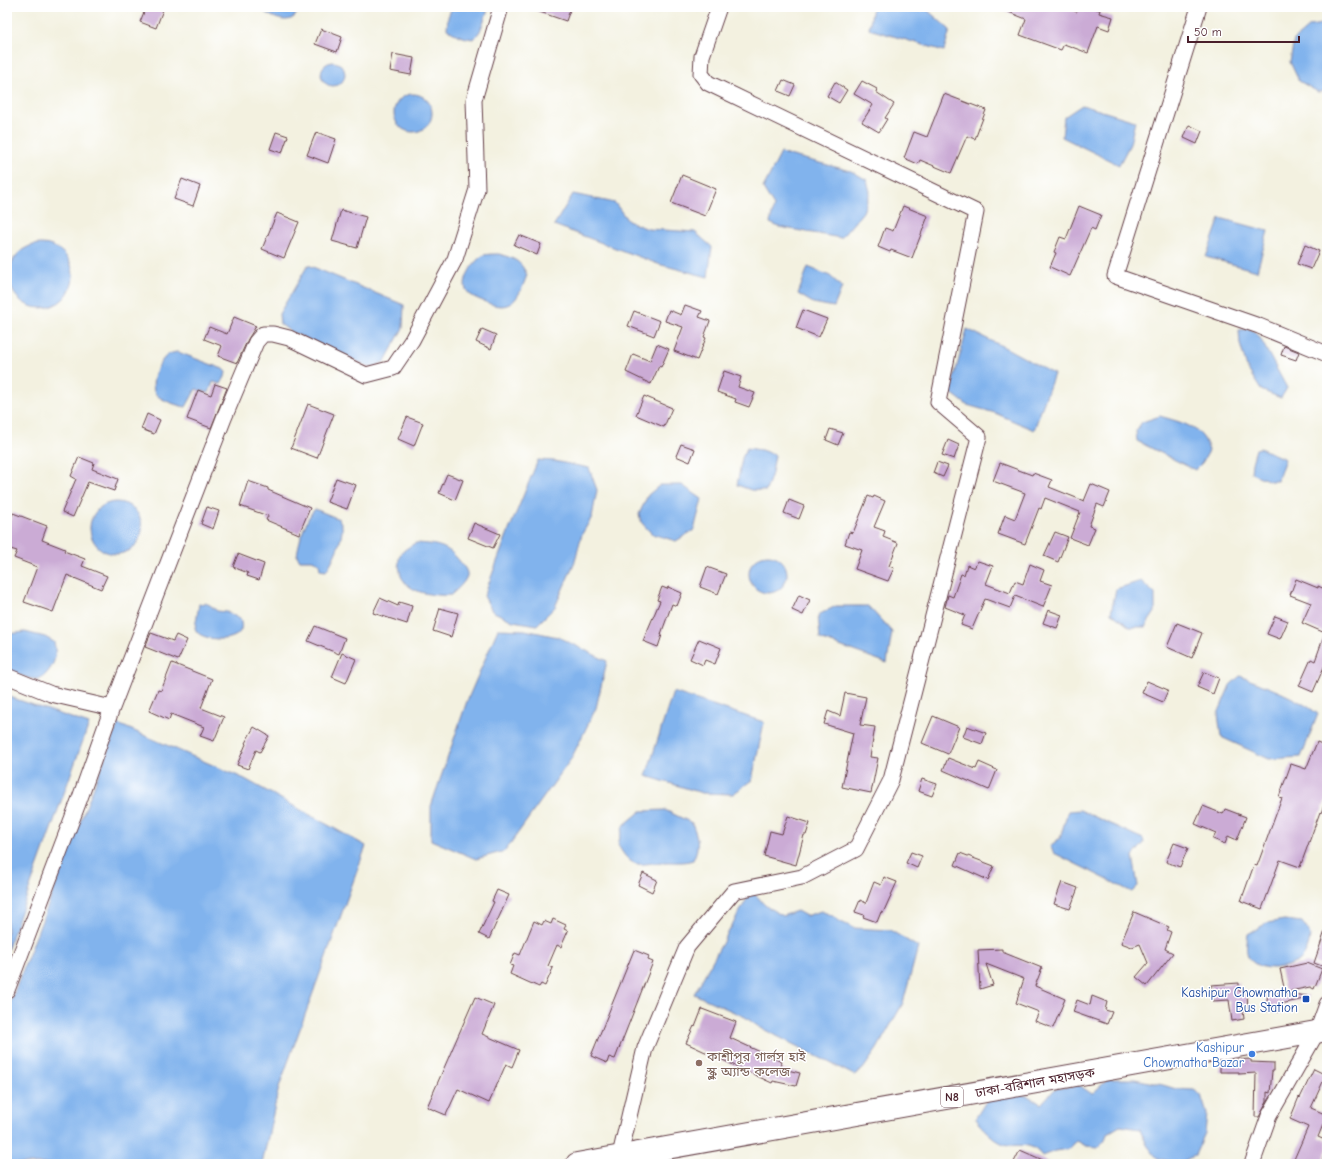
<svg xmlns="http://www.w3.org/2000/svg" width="1334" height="1171" viewBox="0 0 1334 1171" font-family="'Comic Neue','Noto Sans Bengali',sans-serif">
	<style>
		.water { fill: #81b3ed; stroke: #66698c }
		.building { fill: #cbabd5 }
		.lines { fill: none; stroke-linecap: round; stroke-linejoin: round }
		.street-casing { stroke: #633e46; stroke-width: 17 }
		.highway-casing { stroke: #633e46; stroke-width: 24 }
		.street { stroke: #fff; stroke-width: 15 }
		.highway { stroke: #fff; stroke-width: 22 }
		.transit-dot { fill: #1a4fb4; stroke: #fff; stroke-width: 1.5 }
		.shop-dot { fill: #3f7fe0; stroke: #fff; stroke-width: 1.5 }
		.education-dot { fill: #8d6e63; stroke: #fff; stroke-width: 1.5 }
		.labels { text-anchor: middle; stroke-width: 3; stroke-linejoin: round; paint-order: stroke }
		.shield { fill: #fff; stroke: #80626b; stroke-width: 1 }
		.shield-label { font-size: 12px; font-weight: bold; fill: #4a1f2b }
		.transit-label { font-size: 13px; fill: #164399; stroke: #fff; text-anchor: end }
		.shop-label { font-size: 13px; fill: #366cbe; stroke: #fff; text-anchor: end }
		.education-label { font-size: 13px; fill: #785e54; stroke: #fff; text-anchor: start }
		.street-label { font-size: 13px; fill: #4a1f2b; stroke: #fff }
	</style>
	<rect width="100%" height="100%" fill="#fff"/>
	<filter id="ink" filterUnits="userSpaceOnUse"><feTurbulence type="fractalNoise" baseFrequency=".025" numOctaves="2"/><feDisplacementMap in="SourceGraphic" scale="8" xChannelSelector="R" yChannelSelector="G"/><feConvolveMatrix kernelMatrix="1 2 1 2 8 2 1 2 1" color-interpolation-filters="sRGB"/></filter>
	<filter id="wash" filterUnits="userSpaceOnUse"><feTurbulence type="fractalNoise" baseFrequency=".012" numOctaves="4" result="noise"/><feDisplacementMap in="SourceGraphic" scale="16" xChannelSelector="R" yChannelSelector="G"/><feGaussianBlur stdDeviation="0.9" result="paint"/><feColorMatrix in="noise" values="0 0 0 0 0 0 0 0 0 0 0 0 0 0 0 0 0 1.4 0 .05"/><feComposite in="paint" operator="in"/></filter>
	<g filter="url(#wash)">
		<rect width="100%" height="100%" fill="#f3f1e0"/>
		<!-- water -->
		<path class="water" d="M 260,7 L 299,7 C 298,10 297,14 295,16 C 286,26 268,15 260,9 Z
			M 452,7 L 489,7 L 480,31 L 474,39 C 463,38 456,35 447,29 L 448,17 Z
			M 873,7 L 924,7 L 950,30 L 944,51 L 869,29 Z
			M 1327,23 L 1327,91 L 1318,92 L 1299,81 L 1290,62 L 1294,40 L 1310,26 Z
			M321 74a12 12 0 1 1 24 0a12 12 0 1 1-24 0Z
			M394 113a19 19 0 1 1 38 0a19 19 0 1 1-38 0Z
			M 1082,105 L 1135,121 L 1130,144 L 1119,165 L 1062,137 L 1064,117 Z
			M 781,153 L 851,171 L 867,180 L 870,192 L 863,212 L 841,238 L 779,227 L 770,223 L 774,206 L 763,188 Z
			M 573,194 L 615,203 L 628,221 L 648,229 L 695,232 L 712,247 L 708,277 L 658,264 L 554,225 Z
			M 1220,218 L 1268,231 L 1257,271 L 1206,257 Z
			M9 276a32 32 0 1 1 64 0a32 32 0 1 1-64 0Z
			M 499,254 C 515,259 520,260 527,275 C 518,300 511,314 483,301 C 478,299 470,296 467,291 C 460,281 474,260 484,255 C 488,254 494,254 499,254 Z
			M 308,265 L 404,305 L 403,328 L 385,361 L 372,368 L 291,332 L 280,324 L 279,314 Z
			M 808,267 L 830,276 L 842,287 L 834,307 L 813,303 L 798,294 Z
			M 967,329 L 1008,349 L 1054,374 L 1034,430 L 995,413 L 967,405 L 950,392 Z
			M 1251,329 L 1259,336 L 1287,388 L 1281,398 L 1261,390 L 1247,368 L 1240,344 L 1239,330 Z
			M 178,352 L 223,369 L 226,372 L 225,377 L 221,384 L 213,382 L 209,393 L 196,389 L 186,407 C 179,406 159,400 155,393 C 149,382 159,360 169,354 C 172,353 175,352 178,352 Z
			M 1160,416 C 1182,423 1203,426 1209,451 L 1202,463 L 1195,470 L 1137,441 L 1136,431 L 1142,422 Z
			M 747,448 L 761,450 L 775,455 L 772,473 L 766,491 L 751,490 L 737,485 L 742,458 Z
			M 1260,448 L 1285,459 L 1277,481 L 1270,481 L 1251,473 L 1252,463 L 1256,449 Z
			M 538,460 L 554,461 L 589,468 L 597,490 L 592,517 L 582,534 L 575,561 L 555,607 L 537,625 L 513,621 L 492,611 L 484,596 L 507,535 Z
			M 660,485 L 682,485 L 702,499 L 694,530 L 676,541 L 652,534 L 641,522 L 639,514 L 648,495 Z
			M90 528a26 26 0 1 1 52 0a26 26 0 1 1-52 0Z
			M 315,509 L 339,519 C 340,521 341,523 342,525 C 344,537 333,561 326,571 L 320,570 L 319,563 L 312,560 L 300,560 L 297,556 C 298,544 306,517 315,509 Z
			M 415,543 C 436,544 448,545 461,563 C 464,567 468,571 467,576 C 464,584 456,590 451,595 C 434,596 409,594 401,576 C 400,573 400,569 399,567 C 397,552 405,550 415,543 Z
			M749 574a19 19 0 1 1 38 0a19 19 0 1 1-38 0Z
			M 1141,581 L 1155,594 L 1155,612 L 1145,627 L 1130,627 L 1111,613 L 1116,589 Z
			M 205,603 L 210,605 L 217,611 L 227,612 L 240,619 C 249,642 214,642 201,635 C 198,634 196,631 195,628 L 199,604 Z
			M 836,606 L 868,606 L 892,632 L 887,663 L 820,639 L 818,615 Z
			M 498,629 L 525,630 L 558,637 L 607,661 L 596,708 L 571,759 L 505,851 L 476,859 L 431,840 L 431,806 L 467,701 Z
			M 25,632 L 45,637 L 54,642 C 57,655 55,664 46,674 C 44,676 41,678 38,679 C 28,680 16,673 7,670 L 7,635 L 8,634 Z
			M 1240,676 C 1267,687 1295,696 1318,714 L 1301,757 L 1269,759 L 1221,737 L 1218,714 L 1230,685 Z
			M 673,692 L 764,722 L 752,780 L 733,794 L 702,793 L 646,776 Z
			M 7,696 L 89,724 L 7,951 Z
			M 118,724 L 245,779 L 366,846 L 279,1087 L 262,1164 L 7,1164 L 7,1011 Z
			M 665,810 L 692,823 C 698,838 700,845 693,860 C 683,863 675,862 665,862 C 640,863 633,872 618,845 L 623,826 L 641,811 Z
			M 1080,810 L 1143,839 L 1144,843 L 1133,856 L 1138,886 L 1132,892 L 1054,853 L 1050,846 L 1060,838 L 1068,811 Z
			M 753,894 C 761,898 759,900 765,905 C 770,910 777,911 782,916 L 797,911 L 806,916 L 821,911 L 831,915 L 841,922 L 854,928 L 890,930 L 918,947 L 903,1003 L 877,1049 L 863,1069 L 854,1075 L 759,1027 L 745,1017 L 694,994 L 748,897 Z
			M 1284,920 L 1302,922 C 1304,925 1308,929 1309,932 C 1312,939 1306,956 1300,960 C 1288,969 1259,973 1249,958 C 1245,951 1247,942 1248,934 L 1267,923 Z
			M 1108,1079 L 1135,1079 L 1163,1085 L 1176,1089 L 1194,1090 L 1201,1095 L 1207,1114 L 1205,1133 L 1195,1155 L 1178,1164 L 1157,1158 L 1147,1145 L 1140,1129 L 1120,1126 L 1108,1133 L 1104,1141 L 1098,1147 L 1086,1146 L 1077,1141 L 1068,1149 L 1055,1151 L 1042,1156 C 1030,1140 1020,1148 1004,1144 C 996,1142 980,1126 975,1119 L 985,1103 L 997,1093 L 1028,1096 L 1041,1104 L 1055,1089 L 1079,1085 L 1092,1094 Z"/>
		<g id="blocks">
			<!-- building -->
			<path class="building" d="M 146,7 L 164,7 L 156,28 L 140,22 Z
				M 531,7 L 571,7 L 566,21 L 531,9 Z
				M 996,7 L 1063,7 L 1077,12 L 1079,7 L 1090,7 L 1100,10 L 1099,13 L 1113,17 L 1109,30 L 1098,26 L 1088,53 L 1064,44 L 1061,50 L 1020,35 L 1026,19 Z
				M 321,29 L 342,37 L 337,52 L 315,44 Z
				M 393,54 L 414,58 L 411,75 L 390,71 Z
				M 783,80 L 795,85 L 790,96 L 778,91 Z
				M 862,81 L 877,89 L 876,92 L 894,104 L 885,118 L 887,119 L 879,132 L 862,122 L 873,105 L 854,94 Z
				M 835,82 L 847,90 L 839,103 L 827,96 Z
				M 944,94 L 986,110 L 975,139 L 967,136 L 951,173 L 920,160 L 918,164 L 904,158 L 914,132 L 927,137 Z
				M 1189,125 L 1202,131 L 1197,144 L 1184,138 Z
				M 276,132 L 288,136 L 282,153 L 270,149 Z
				M 316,132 L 336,139 L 328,163 L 307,155 Z
				M 682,175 L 716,189 L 705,216 L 671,203 Z
				M 182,179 L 200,186 L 193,206 L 174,199 Z
				M 903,206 L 928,216 L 912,258 L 891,250 L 890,252 L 878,247 L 885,228 L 893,231 Z
				M 1079,206 L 1101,215 L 1095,230 L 1091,228 L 1070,276 L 1050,267 L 1056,253 L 1054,252 L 1060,237 L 1066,239 Z
				M 341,210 L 366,217 L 357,248 L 332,241 Z
				M 277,213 L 299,222 L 284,258 L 262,249 Z
				M 519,235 L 541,244 L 537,255 L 514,245 Z
				M 1305,245 L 1319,251 L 1311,269 L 1297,264 Z
				M 685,305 L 702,311 L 699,317 L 710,321 L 704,337 L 706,338 L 697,360 L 674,351 L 683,327 L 665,321 L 669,310 L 681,315 Z
				M 803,310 L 827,319 L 819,337 L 796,328 Z
				M 634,311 L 660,321 L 654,336 L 628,326 Z
				M 234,317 L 256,326 L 253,331 L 248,339 L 237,363 L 218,356 L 222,346 L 204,339 L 209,327 L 227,334 Z
				M 482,329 L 496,335 L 491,349 L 476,342 Z
				M 657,344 L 669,349 L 661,367 L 659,366 L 651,384 L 626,372 L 633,354 L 650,361 Z
				M 1284,346 L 1299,352 L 1296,360 L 1281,355 Z
				M 724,371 L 741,377 L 738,387 L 755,393 L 749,407 L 735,402 L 736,399 L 717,392 Z
				M 215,384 L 227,388 L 211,428 L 187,419 L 198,390 L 211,395 Z
				M 644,396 L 672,408 L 664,427 L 636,415 Z
				M 308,404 L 334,414 L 317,458 L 291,448 Z
				M 147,414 L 160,420 L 154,434 L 141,429 Z
				M 407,417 L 423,423 L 414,446 L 398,439 Z
				M 830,429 L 843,433 L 838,445 L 826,440 Z
				M 948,440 L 959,445 L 954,459 L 942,455 Z
				M 681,444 L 695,449 L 690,462 L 676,456 Z
				M 79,457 L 94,463 L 92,469 L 118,479 L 114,491 L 88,482 L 73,517 L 62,512 L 76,479 L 71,476 Z
				M 937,462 L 948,466 L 943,477 L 933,473 Z
				M 1000,463 L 1032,475 L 1033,473 L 1052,480 L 1049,487 L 1084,501 L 1091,484 L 1110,492 L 1104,507 L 1097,504 L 1089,526 L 1095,528 L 1088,545 L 1070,538 L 1080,512 L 1045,498 L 1041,509 L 1039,508 L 1025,544 L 998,534 L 1005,515 L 1015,519 L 1025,493 L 993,481 Z
				M 447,474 L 463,480 L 455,500 L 439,493 Z
				M 336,478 L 356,485 L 347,509 L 327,502 Z
				M 248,481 L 268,488 L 268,490 L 310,508 L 299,534 L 266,520 L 268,516 L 240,506 Z
				M 868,496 L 873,498 L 874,496 L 885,501 L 874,527 L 885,531 L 883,537 L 898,543 L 889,566 L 894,568 L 888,581 L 855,569 L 862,550 L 845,544 L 849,532 L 853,533 Z
				M 789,500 L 804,506 L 799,519 L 784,513 Z
				M 207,507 L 219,511 L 213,529 L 201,524 Z
				M 13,513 L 47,526 L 42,540 L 65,549 L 64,551 L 85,559 L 82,566 L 107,576 L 101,589 L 67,575 L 53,612 L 24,602 L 37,567 L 14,558 L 17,551 L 7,548 L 7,528 Z
				M 474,523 L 500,534 L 493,548 L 468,538 Z
				M 1055,532 L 1068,537 L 1058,562 L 1044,556 Z
				M 238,554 L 264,564 L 259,580 L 247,576 L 248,573 L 233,567 Z
				M 978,561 L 993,566 L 986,584 L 1010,593 L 1015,581 L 1023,584 L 1030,564 L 1044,570 L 1040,581 L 1052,585 L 1043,607 L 1015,596 L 1010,608 L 985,599 L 972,629 L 961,625 L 965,615 L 945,607 L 948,595 L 953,597 L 961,574 L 964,575 L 967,565 L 974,568 Z
				M 707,567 L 726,574 L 718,594 L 700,587 Z
				M 1296,579 L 1318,588 L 1318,586 L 1327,590 L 1327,660 L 1313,692 L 1299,686 L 1311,659 L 1315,661 L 1325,633 L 1302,623 L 1311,603 L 1290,595 Z
				M 662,587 L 667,589 L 668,587 L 682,593 L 677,606 L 672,604 L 661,634 L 662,635 L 658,647 L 643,641 L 660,601 L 657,600 Z
				M 799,595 L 810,600 L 803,615 L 792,610 Z
				M 380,598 L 398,606 L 399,602 L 412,606 L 407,624 L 373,613 Z
				M 440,608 L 458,613 L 451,637 L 433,631 Z
				M 1048,610 L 1062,615 L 1057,628 L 1043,623 Z
				M 1275,616 L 1288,621 L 1280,639 L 1267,634 Z
				M 1177,623 L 1202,633 L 1192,658 L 1167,647 Z
				M 315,626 L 345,638 L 339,654 L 308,641 Z
				M 151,633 L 173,641 L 176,635 L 187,640 L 178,660 L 145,647 Z
				M 699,639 L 721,648 L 715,664 L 705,660 L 703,665 L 690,659 Z
				M 342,653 L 356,659 L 346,683 L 332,677 Z
				M 172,663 L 212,679 L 201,708 L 224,717 L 214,741 L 200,736 L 204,727 L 171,714 L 169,720 L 149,711 L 158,690 L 161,691 Z
				M 1204,672 L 1219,678 L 1213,694 L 1197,687 Z
				M 1147,681 L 1168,690 L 1163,702 L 1142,693 Z
				M 845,693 L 866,697 L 860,725 L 875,727 L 870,757 L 878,758 L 871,793 L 842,787 L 853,733 L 824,724 L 828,711 L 840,716 Z
				M 933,716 L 959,727 L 948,754 L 922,743 Z
				M 967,726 L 986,733 L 982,744 L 963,737 Z
				M 254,727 L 269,736 L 260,752 L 256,750 L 248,769 L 237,765 L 246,744 L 245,743 Z
				M 1317,742 L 1327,746 L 1327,797 L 1321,813 L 1320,812 L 1300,867 L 1280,860 L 1262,909 L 1241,901 L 1254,865 L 1257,866 L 1282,798 L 1279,797 L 1291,764 L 1306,769 Z
				M 948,758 L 976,769 L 979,762 L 997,770 L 989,790 L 943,770 Z
				M 922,779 L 937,784 L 932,796 L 918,791 Z
				M 1203,806 L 1223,814 L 1225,809 L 1246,817 L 1237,840 L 1228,836 L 1225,844 L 1213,839 L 1216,833 L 1195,824 Z
				M 788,816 L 810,823 L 806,835 L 804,835 L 796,865 L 764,856 L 770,831 L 782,834 Z
				M 1174,843 L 1188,848 L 1180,867 L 1166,862 Z
				M 911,852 L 922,856 L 917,868 L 906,863 Z
				M 960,853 L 994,866 L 988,880 L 955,865 Z
				M 643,873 L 657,880 L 652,892 L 638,885 Z
				M 884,877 L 897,882 L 883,913 L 881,912 L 877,922 L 863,917 L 864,915 L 855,912 L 860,900 L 866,903 L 874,882 L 881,885 Z
				M 1062,882 L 1078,888 L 1070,909 L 1054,904 Z
				M 497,890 L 509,895 L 489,939 L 479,934 L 494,902 L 492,901 Z
				M 1134,912 L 1169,927 L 1167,930 L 1171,932 L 1165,949 L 1173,953 L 1147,986 L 1136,977 L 1148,963 L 1140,944 L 1132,947 L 1121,943 Z
				M 553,919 L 566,925 L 564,929 L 568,931 L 561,947 L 557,945 L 548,966 L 553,968 L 545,986 L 541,984 L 539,987 L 510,974 L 513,966 L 510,965 L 515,953 L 520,955 L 534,921 L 542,925 L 544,921 L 551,924 Z
				M 1325,931 L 1327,932 L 1327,968 L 1314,963 Z
				M 1002,949 L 1002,952 L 1042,968 L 1035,986 L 1065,999 L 1053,1028 L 1035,1021 L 1039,1012 L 1016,1003 L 1024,979 L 986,964 L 993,985 L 980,989 L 978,950 Z
				M 634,950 L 649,956 L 648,960 L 653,962 L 615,1059 L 609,1057 L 607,1063 L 591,1056 Z
				M 1307,963 L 1322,969 L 1314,989 L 1310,987 L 1285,992 L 1280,969 Z
				M 1239,983 L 1239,991 L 1247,991 L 1248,1011 L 1243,1011 L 1244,1019 L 1232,1021 L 1229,1000 L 1213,1001 L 1211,985 Z
				M 1268,991 L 1308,996 L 1308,998 L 1281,1004 L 1279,1012 L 1266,1011 Z
				M 1092,996 L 1107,1002 L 1105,1010 L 1112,1012 L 1107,1024 L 1073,1012 L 1077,1000 L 1090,1005 Z
				M 475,997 L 494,1005 L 482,1034 L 519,1050 L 512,1067 L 506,1064 L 489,1103 L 458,1089 L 446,1115 L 427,1107 Z
				M 702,1009 L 736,1022 L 730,1038 L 782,1062 L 779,1068 L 800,1073 L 796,1086 L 773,1081 L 772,1083 L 686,1043 L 694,1026 L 695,1027 Z
				M 1251,1059 L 1251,1062 L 1274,1063 L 1274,1071 L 1272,1071 L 1270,1093 L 1267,1092 L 1267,1102 L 1259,1117 L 1255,1117 L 1256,1073 L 1239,1074 L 1239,1072 L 1220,1072 L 1220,1062 L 1232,1060 Z
				M 1314,1069 L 1326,1075 L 1311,1108 L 1327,1115 L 1318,1137 L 1327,1141 L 1327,1149 L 1321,1164 L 1292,1164 L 1308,1127 L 1290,1119 L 1299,1097 L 1300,1098 Z
				M 1020,1150 L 1052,1164 L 1013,1164 Z"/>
		</g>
	</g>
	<g filter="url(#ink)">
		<use href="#blocks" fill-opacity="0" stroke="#633e46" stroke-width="1"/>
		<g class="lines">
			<!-- street casing -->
			<g class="street-casing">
				<path id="street" d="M 1199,7 L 1115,276 L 1259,326 L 1327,354
					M 7,676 L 51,694 L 112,708
					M 7,990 L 80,798 L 112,708 L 224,418 L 256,342 L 263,334 L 273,334 L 289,338 L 366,375 L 393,368 L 412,340 L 455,259 L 477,189 L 474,100 L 501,7
					M 616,1164 L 620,1155 L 645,1048 L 687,947 L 734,891 L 802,877 L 856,849 L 891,780 L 979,437 L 938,402 L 976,212 L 708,83 L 701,74 L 702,56 L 719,7
					M 1252,1164 L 1269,1116 L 1317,1032 L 1327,1004"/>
			</g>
			<!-- highway casing -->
			<g class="highway-casing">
				<path id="highway" d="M 577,1164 L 1327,1030"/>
			</g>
			<!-- street -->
			<use href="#street" class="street"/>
			<!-- highway -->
			<use href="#highway" class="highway"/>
		</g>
	</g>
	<!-- markers -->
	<rect class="transit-dot" x="1302" y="995" width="8" height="8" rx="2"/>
	<circle class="shop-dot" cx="1252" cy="1054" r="4"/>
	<circle class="education-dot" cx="699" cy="1063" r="4"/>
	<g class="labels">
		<!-- shield labels -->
		<rect class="shield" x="941" y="1087" width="22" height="20" rx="3"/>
		<g class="shield-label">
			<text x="952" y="1101">N8</text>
		</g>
		<!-- transit labels -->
		<g class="transit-label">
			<text x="1298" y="997">Kashipur Chowmatha<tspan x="1298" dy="15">Bus Station</tspan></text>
		</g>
		<!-- shop labels -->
		<g class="shop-label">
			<text x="1244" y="1052">Kashipur<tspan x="1244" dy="15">Chowmatha Bazar</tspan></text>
		</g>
		<!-- education labels -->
		<g class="education-label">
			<text x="707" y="1061">কাশীপুর গার্লস হাই<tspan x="707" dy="15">স্কুল অ্যান্ড কলেজ</tspan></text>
		</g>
		<!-- street labels -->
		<g class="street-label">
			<text transform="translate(1035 1082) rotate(-10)" y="5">ঢাকা-বরিশাল মহাসড়ক</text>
		</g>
	</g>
	<!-- margin -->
	<rect width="1334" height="1171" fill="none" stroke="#fff" stroke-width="24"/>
	<!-- scale -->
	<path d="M1188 36v6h111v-6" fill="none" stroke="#4a1f2b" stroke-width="2"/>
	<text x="1194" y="36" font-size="12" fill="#4a1f2b" stroke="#ffffff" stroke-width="3" paint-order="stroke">50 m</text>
</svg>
